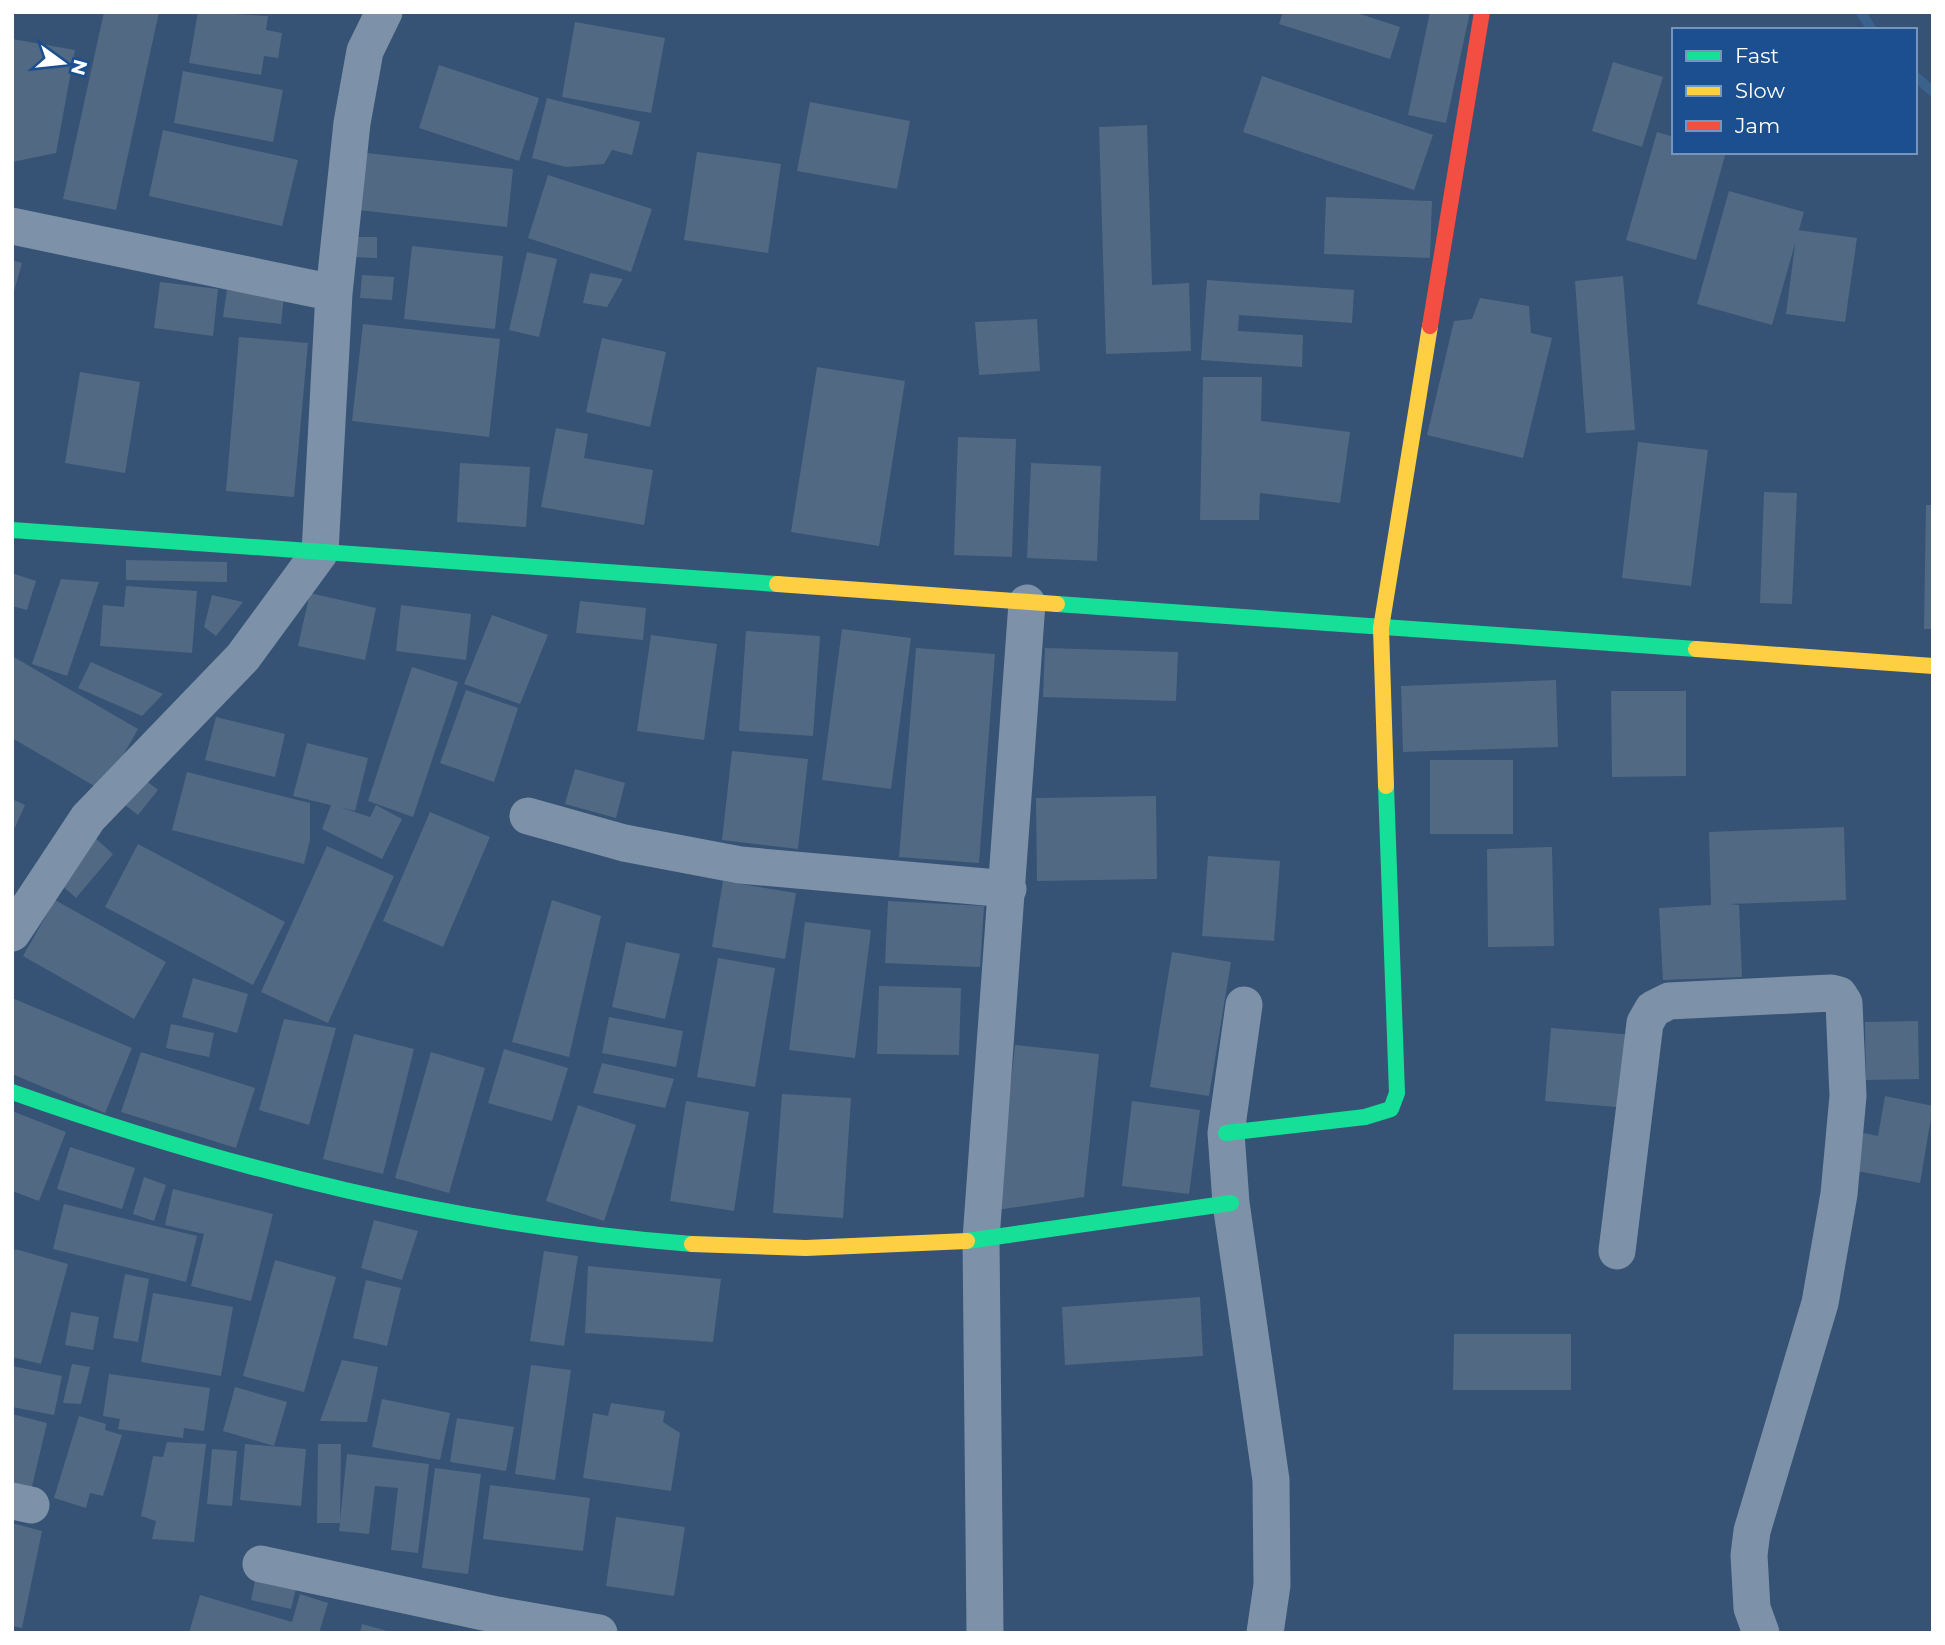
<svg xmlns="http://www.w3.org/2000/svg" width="1945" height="1645" viewBox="0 0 1945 1645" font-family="Montserrat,sans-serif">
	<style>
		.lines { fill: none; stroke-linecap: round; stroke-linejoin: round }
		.stream { stroke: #3b618d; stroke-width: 10 }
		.building { fill: #526984 }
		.street { stroke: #7d92a8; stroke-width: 37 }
		.fast { stroke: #16e098; stroke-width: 16 }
		.slow { stroke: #ffcf43; stroke-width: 16 }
		.jam { stroke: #f24e42; stroke-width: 16 }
	</style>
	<rect width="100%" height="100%" fill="#365274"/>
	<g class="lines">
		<!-- stream -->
		<path class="stream" d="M 1861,12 L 1872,30
			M 1915,76 L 1933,92"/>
	</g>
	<!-- building -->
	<path class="building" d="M 104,12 L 159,12 L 116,210 L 63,199 Z
		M 198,12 L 268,16 L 266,30 L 282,33 L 278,58 L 264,56 L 261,75 L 189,63 Z
		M 1283,12 L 1354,12 L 1400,27 L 1390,59 L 1279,24 Z
		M 1430,12 L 1470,12 L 1446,123 L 1408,115 Z
		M 575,22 L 665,38 L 651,113 L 562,97 Z
		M 12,39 L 75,50 L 56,153 L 12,162 Z
		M 1613,62 L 1663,77 L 1642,147 L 1592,131 Z
		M 439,65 L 539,98 L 519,161 L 419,128 Z
		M 183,71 L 283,90 L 273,142 L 174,123 Z
		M 1262,76 L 1433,135 L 1414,190 L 1243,132 Z
		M 547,98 L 640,122 L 632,155 L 612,150 L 604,164 L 566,167 L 532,158 Z
		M 810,102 L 910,121 L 897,189 L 797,171 Z
		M 1147,125 L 1152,285 L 1189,283 L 1191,351 L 1106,354 L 1099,127 Z
		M 163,130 L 298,160 L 282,226 L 149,196 Z
		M 1657,132 L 1674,137 L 1674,152 L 1726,152 L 1696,260 L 1626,240 Z
		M 357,152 L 513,169 L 507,227 L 350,209 Z
		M 697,152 L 781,164 L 768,253 L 684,240 Z
		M 548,175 L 652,209 L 631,272 L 528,238 Z
		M 1729,191 L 1804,212 L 1772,325 L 1697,304 Z
		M 1326,197 L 1432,201 L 1430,258 L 1324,254 Z
		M 1797,230 L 1857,238 L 1845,322 L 1786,314 Z
		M 353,237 L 377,237 L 377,258 L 353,257 Z
		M 412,246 L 503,256 L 495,329 L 404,319 Z
		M 527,252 L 557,259 L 539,337 L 509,330 Z
		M 12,260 L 22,263 L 13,295 L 12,295 Z
		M 590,273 L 623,279 L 607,307 L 583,303 Z
		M 362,275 L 394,277 L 392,300 L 360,298 Z
		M 1623,276 L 1635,430 L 1586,433 L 1575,281 Z
		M 1207,280 L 1354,290 L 1352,323 L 1239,315 L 1238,331 L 1303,335 L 1302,367 L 1201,360 Z
		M 160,282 L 218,289 L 213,336 L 154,328 Z
		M 227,290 L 284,296 L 281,324 L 223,317 Z
		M 1480,298 L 1529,306 L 1531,333 L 1552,338 L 1523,458 L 1427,435 L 1454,321 L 1472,319 Z
		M 1037,319 L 1040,371 L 979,375 L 975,322 Z
		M 363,324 L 500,339 L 489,437 L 352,421 Z
		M 239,337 L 308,343 L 294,497 L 226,491 Z
		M 602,338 L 666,352 L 650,427 L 586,412 Z
		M 817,367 L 905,381 L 879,546 L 791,532 Z
		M 80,372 L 140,382 L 125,473 L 65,463 Z
		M 1203,377 L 1262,377 L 1261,421 L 1350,432 L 1340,503 L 1260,493 L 1259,520 L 1200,520 Z
		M 556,428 L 588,434 L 584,458 L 653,470 L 644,525 L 541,507 Z
		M 958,437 L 1016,439 L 1012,557 L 954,555 Z
		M 1638,442 L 1708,450 L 1691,586 L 1622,578 Z
		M 460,463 L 530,467 L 526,527 L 457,522 Z
		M 1031,463 L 1101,466 L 1097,561 L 1027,558 Z
		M 1764,492 L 1797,493 L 1792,604 L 1760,603 Z
		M 1926,505 L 1933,505 L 1933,629 L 1924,629 Z
		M 126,560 L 227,562 L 227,582 L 126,580 Z
		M 12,573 L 36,581 L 27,610 L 12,606 Z
		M 61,579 L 99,582 L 67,676 L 32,664 Z
		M 126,586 L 197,591 L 192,653 L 100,646 L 103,605 L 124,607 Z
		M 310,593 L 376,608 L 365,660 L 298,646 Z
		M 212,595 L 243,602 L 216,636 L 204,627 Z
		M 580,601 L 646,608 L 643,640 L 576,633 Z
		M 401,605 L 471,614 L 466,660 L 396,651 Z
		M 492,615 L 548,635 L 520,704 L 464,684 Z
		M 842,629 L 911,638 L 891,789 L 822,780 Z
		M 746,631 L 820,636 L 813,736 L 739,731 Z
		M 651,635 L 717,644 L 704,740 L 637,731 Z
		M 916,648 L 995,654 L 979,863 L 899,857 Z
		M 1045,648 L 1178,652 L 1176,701 L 1043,697 Z
		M 12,656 L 138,729 L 103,791 L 12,738 Z
		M 91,662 L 163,694 L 142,716 L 78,688 Z
		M 412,667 L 458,682 L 413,817 L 368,801 Z
		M 1556,680 L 1558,747 L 1403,752 L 1401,686 Z
		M 466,690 L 518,708 L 494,782 L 440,763 Z
		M 1611,691 L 1686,691 L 1686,776 L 1612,777 Z
		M 216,717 L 285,734 L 275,777 L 205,760 Z
		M 307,743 L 368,758 L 355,811 L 339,807 L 370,817 L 376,805 L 402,819 L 382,859 L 322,829 L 331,805 L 293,796 Z
		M 732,751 L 808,759 L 798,849 L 722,840 Z
		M 1430,760 L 1513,760 L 1513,834 L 1430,834 Z
		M 575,769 L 625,783 L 616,818 L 565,804 Z
		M 187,772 L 310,803 L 310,840 L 304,864 L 172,830 Z
		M 144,779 L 158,790 L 138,815 L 125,805 Z
		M 1156,796 L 1157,879 L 1037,881 L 1036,798 Z
		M 12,799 L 25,805 L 12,834 Z
		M 430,812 L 490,837 L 443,947 L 383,921 Z
		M 1844,827 L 1846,900 L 1729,904 L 1739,905 L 1742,977 L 1663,980 L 1659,908 L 1711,905 L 1709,832 Z
		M 94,837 L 113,854 L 76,898 L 57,881 Z
		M 138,844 L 285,922 L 253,985 L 105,907 Z
		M 327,846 L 394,876 L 328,1023 L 261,992 Z
		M 1552,847 L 1554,946 L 1488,947 L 1487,849 Z
		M 1208,856 L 1280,861 L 1274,941 L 1202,936 Z
		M 723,881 L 796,893 L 785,959 L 712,947 Z
		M 55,900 L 166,962 L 134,1019 L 23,956 Z
		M 552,900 L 601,916 L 569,1057 L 512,1042 Z
		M 888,901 L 984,906 L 980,967 L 885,963 Z
		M 805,922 L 871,930 L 855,1058 L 789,1050 Z
		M 626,942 L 680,954 L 665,1019 L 612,1007 Z
		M 1172,952 L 1231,962 L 1209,1096 L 1150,1087 Z
		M 718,958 L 775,968 L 755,1087 L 697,1077 Z
		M 193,978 L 248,994 L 237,1033 L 182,1017 Z
		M 879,986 L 961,988 L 959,1055 L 877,1054 Z
		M 12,998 L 132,1048 L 105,1113 L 12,1074 Z
		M 609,1017 L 683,1031 L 676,1067 L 602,1053 Z
		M 284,1019 L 336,1028 L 309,1125 L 259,1110 Z
		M 1918,1021 L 1919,1079 L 1866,1080 L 1865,1022 Z
		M 171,1024 L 214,1033 L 209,1057 L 166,1048 Z
		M 1551,1028 L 1634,1035 L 1629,1108 L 1545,1101 Z
		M 354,1034 L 414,1049 L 383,1174 L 323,1159 Z
		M 1015,1045 L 1099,1054 L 1084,1197 L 997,1210 Z
		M 504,1049 L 568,1068 L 552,1121 L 488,1103 Z
		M 141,1052 L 255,1088 L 236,1148 L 121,1112 Z
		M 431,1052 L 485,1068 L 449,1193 L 395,1178 Z
		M 602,1063 L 674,1079 L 665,1108 L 593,1093 Z
		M 782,1094 L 851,1098 L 843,1218 L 773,1213 Z
		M 1885,1096 L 1933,1106 L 1920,1183 L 1852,1170 L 1859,1132 L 1878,1136 Z
		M 686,1101 L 749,1112 L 734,1211 L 670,1201 Z
		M 1132,1101 L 1200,1110 L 1189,1194 L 1122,1186 Z
		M 578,1105 L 636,1125 L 604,1221 L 546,1201 Z
		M 12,1111 L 66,1132 L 39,1201 L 12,1191 Z
		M 70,1147 L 135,1168 L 122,1209 L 57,1189 Z
		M 144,1177 L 166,1185 L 154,1221 L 133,1214 Z
		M 173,1189 L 273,1214 L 251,1301 L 191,1286 L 204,1234 L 165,1225 Z
		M 64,1204 L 197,1236 L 186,1282 L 53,1249 Z
		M 374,1220 L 418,1231 L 402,1280 L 361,1268 Z
		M 15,1249 L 68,1264 L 41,1364 L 12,1357 L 12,1259 Z
		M 544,1251 L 578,1256 L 564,1346 L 530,1341 Z
		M 275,1260 L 336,1277 L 304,1392 L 243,1376 Z
		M 588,1266 L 721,1279 L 713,1342 L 585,1333 Z
		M 125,1274 L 149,1279 L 138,1342 L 113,1338 Z
		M 366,1280 L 401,1288 L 387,1346 L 353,1338 Z
		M 153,1293 L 233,1307 L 221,1376 L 141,1362 Z
		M 1200,1297 L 1203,1356 L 1065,1365 L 1062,1307 Z
		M 71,1312 L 99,1317 L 93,1350 L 65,1345 Z
		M 1454,1334 L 1571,1334 L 1571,1390 L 1453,1390 Z
		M 342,1360 L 378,1367 L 367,1422 L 320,1421 Z
		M 72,1364 L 90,1367 L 81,1404 L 63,1403 Z
		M 531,1365 L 571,1370 L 555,1480 L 515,1474 Z
		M 12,1366 L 62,1376 L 54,1415 L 12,1407 Z
		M 109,1374 L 210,1388 L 204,1431 L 184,1428 L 183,1438 L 118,1429 L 120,1419 L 103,1416 Z
		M 235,1387 L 287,1402 L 274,1446 L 223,1431 Z
		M 382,1399 L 450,1413 L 440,1460 L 372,1447 Z
		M 611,1403 L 665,1411 L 663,1422 L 680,1433 L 671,1491 L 583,1478 L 593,1413 L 608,1416 Z
		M 12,1414 L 47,1423 L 29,1499 L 12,1495 Z
		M 79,1416 L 106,1424 L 105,1430 L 122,1435 L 103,1496 L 90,1493 L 86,1508 L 54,1498 Z
		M 457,1418 L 514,1427 L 506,1471 L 450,1462 Z
		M 167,1442 L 206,1444 L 194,1542 L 152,1539 L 156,1521 L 141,1516 L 153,1456 L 163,1457 Z
		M 245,1444 L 306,1449 L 301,1506 L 240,1500 Z
		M 318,1444 L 341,1444 L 340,1520 L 347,1454 L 429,1464 L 418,1553 L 391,1550 L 398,1488 L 375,1486 L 369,1534 L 339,1531 L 340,1523 L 317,1523 Z
		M 212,1449 L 237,1451 L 232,1506 L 207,1504 Z
		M 435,1468 L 481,1474 L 468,1574 L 422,1568 Z
		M 490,1485 L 590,1498 L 583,1551 L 483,1539 Z
		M 616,1517 L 685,1527 L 674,1596 L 606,1586 Z
		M 12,1523 L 42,1531 L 22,1628 L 12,1626 Z
		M 259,1562 L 300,1572 L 291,1609 L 251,1600 Z
		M 300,1594 L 328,1603 L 319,1633 L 189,1633 L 200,1595 L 292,1622 Z
		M 362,1624 L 391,1632 L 391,1633 L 360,1633 Z"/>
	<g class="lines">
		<!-- street -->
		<path class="street" d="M 12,226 L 334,293
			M 528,816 L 624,843 L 740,865 L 1008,889
			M 12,933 L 88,818 L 243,657 L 320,552 L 334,293 L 352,123 L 365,51 L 384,12
			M 1244,1005 L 1226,1133 L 1231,1203 L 1271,1480 L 1272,1585 L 1265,1633
			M 1617,1251 L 1645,1023 L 1653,1009 L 1669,1001 L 1831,993 L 1839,995 L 1844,1003 L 1848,1096 L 1839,1194 L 1820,1303 L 1752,1531 L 1749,1555 L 1752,1608 L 1761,1633
			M 12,1501 L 31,1505
			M 261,1564 L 497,1615 L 599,1633
			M 985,1633 L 981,1239 L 1027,603"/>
		<!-- fast -->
		<path class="fast" d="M 12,530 L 777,584
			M 1057,604 L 1696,649
			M 12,1092 C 233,1170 458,1226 692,1244
			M 1226,1133 L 1365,1117 L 1391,1109 L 1397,1093 L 1386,786
			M 967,1241 L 1231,1203"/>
		<!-- slow -->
		<path class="slow" d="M 777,584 L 1057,604
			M 1696,649 L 1933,666
			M 1386,786 L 1381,628 L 1430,326
			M 692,1244 L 806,1248 L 967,1241"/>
		<!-- jam -->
		<path class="jam" d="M 1430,326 L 1482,12"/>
	</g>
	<!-- border -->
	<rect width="1945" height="1645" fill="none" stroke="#ffffff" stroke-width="28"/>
	<!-- legend -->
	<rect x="1672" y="28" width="245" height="126" fill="#1b4f8f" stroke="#7695bc" stroke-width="2"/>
	<rect x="1686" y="51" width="35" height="10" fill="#16e098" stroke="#7695bc" stroke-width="2"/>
	<text x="1735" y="63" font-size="21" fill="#ffffff">Fast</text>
	<rect x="1686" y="86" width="35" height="10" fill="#ffcf43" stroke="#7695bc" stroke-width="2"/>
	<text x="1735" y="98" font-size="21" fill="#ffffff">Slow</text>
	<rect x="1686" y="121" width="35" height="10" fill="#f24e42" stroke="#7695bc" stroke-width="2"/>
	<text x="1735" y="133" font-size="21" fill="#ffffff">Jam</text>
	<!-- north arrow -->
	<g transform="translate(63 63) rotate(105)" stroke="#1b4f8f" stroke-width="5" paint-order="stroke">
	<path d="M0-5L12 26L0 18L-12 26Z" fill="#ffffff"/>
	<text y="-10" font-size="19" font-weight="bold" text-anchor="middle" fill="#ffffff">N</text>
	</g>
</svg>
